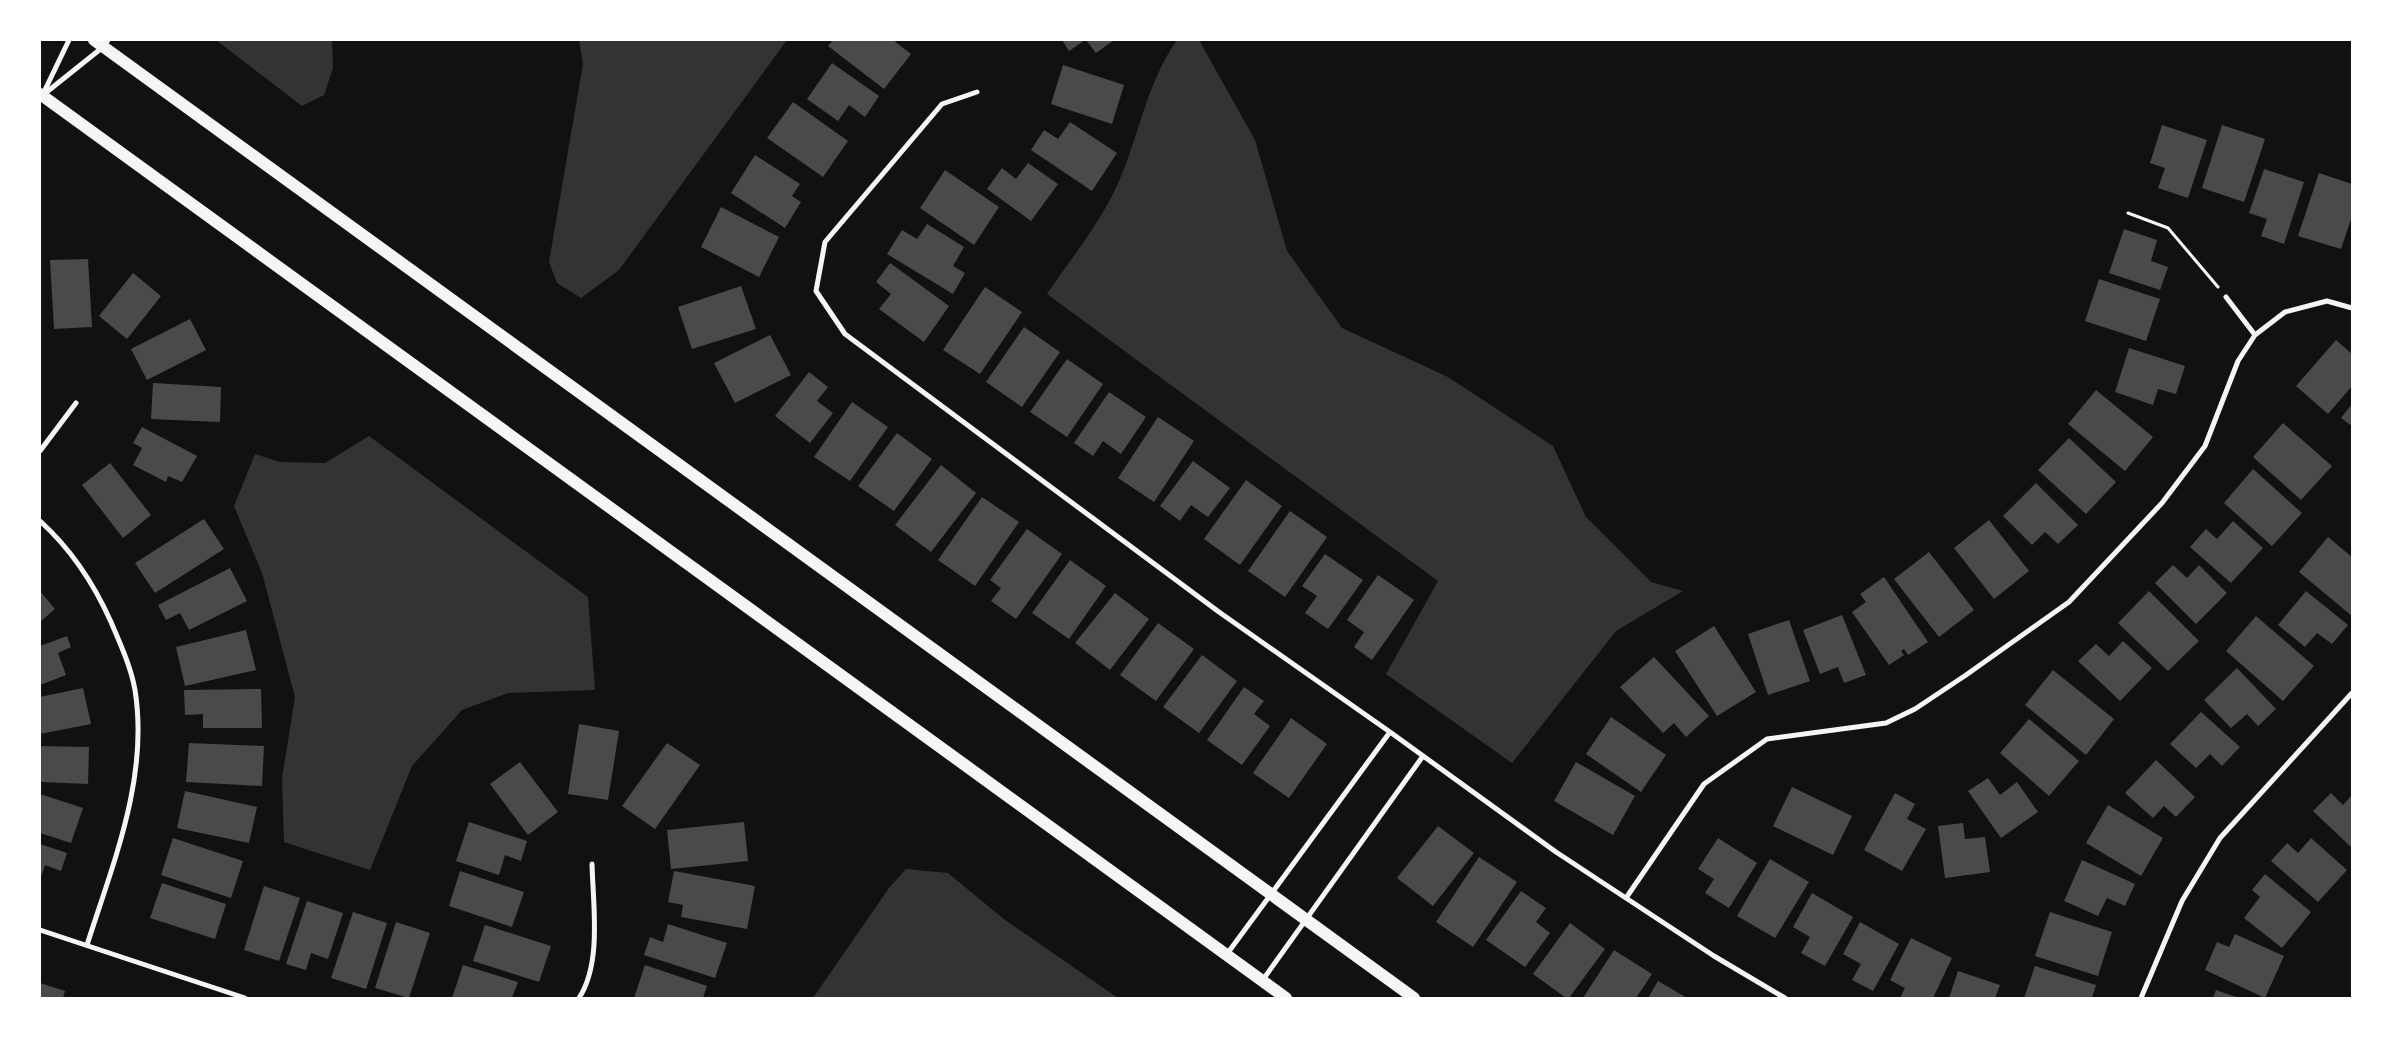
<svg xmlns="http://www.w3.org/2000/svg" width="2392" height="1038" viewBox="0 0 2392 1038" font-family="Karla,sans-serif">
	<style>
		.water { fill: #333 }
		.building { fill: #4a4a4a }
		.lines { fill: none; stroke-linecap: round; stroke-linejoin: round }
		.path { stroke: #f5f5f5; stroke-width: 3 }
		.minor { stroke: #f5f5f5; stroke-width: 5 }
		.primary { stroke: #f5f5f5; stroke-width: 12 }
	</style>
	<rect width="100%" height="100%" fill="#111"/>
	<!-- water -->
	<path class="water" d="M 216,40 L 332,40 L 333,68 L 324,95 L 302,106 Z
		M 579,40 L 787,40 L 619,270 L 581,298 L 557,283 L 549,262 L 583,64 Z
		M 1177,40 L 1199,40 L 1255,140 L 1287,251 L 1342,328 L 1448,377 L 1553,446 L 1586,517 L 1651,582 L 1683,591 L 1616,631 L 1512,763 L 1386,674 L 1438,581 L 1047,294 C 1068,263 1093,232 1111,198 C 1138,147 1143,88 1177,40 Z
		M 369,436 L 588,597 L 595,690 L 508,693 L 462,710 L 412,766 L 370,870 L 284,842 L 282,778 L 295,697 L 262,573 L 234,506 L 255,454 L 280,462 L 325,463 Z
		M 906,869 L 948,873 L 1005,920 L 1118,998 L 813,998 L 889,888 Z"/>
	<!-- building -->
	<path class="building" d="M 833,40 L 893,40 L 911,54 L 884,89 L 828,46 Z
		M 1062,40 L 1085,40 L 1069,51 Z
		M 1086,40 L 1114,40 L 1096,53 Z
		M 832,63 L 879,96 L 865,117 L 849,105 L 838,121 L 807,99 Z
		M 1063,65 L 1124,85 L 1112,124 L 1051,104 Z
		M 793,102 L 848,141 L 823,177 L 767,138 Z
		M 1070,122 L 1117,153 L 1092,191 L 1031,150 L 1044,130 L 1058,139 Z
		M 2162,125 L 2207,140 L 2188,198 L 2158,188 L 2165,168 L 2150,163 Z
		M 2222,125 L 2265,139 L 2244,202 L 2202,188 Z
		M 755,155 L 800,184 L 792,196 L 801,202 L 785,228 L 731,193 Z
		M 1028,163 L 1058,184 L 1031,221 L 987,189 L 1002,168 L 1016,179 Z
		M 2264,169 L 2304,182 L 2284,244 L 2261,236 L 2267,219 L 2249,213 Z
		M 945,170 L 999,207 L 974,245 L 920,208 Z
		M 2319,173 L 2352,184 L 2352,216 L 2341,249 L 2298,236 Z
		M 721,207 L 779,237 L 759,277 L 701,247 Z
		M 927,224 L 964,247 L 953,266 L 965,273 L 953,294 L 887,254 L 902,230 L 917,239 Z
		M 2124,229 L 2157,240 L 2151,261 L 2168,267 L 2160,290 L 2109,273 Z
		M 88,259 L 92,327 L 54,329 L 50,260 Z
		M 890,263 L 949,306 L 924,342 L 879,309 L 891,294 L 876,282 Z
		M 133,273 L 161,296 L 127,339 L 99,316 Z
		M 2099,279 L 2160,299 L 2146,341 L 2085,321 Z
		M 741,286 L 756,329 L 692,349 L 678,307 Z
		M 985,287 L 1022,312 L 980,374 L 943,350 Z
		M 190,319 L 206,350 L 147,380 L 131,349 Z
		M 1024,327 L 1060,352 L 1022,407 L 986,382 Z
		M 770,335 L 791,375 L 735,403 L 714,363 Z
		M 2336,340 L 2352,354 L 2352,386 L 2328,414 L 2296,386 Z
		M 2129,348 L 2185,366 L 2176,394 L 2158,389 L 2153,405 L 2115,392 Z
		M 1067,359 L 1103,384 L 1067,437 L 1030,412 Z
		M 809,372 L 828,387 L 817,401 L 833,413 L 810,443 L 775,416 Z
		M 153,383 L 221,387 L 220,422 L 151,419 Z
		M 2096,390 L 2153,437 L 2125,471 L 2068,424 Z
		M 1109,392 L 1146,417 L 1121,454 L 1103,441 L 1093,456 L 1074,443 Z
		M 852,402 L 888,427 L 850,481 L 814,457 Z
		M 2352,404 L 2352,426 L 2341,418 Z
		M 1158,417 L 1194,441 L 1154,502 L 1118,478 Z
		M 2283,423 L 2332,466 L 2301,500 L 2253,457 Z
		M 142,427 L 197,456 L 182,482 L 168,476 L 166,482 L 133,465 L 142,448 L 133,443 Z
		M 897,433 L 932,459 L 894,511 L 858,486 Z
		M 2069,438 L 2116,482 L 2086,514 L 2038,470 Z
		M 1193,461 L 1230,488 L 1208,517 L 1191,505 L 1180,521 L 1160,506 Z
		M 110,463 L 151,515 L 123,538 L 82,485 Z
		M 941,465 L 976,493 L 931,552 L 895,525 Z
		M 2253,469 L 2302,513 L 2272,546 L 2224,503 Z
		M 1246,480 L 1282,506 L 1240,565 L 1204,539 Z
		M 2036,483 L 2078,525 L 2058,544 L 2045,532 L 2032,545 L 2003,516 Z
		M 982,497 L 1019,522 L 975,586 L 938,560 Z
		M 1290,511 L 1327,537 L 1285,597 L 1248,571 Z
		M 204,519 L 224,549 L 155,593 L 135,563 Z
		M 1989,520 L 2029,571 L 1994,599 L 1954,548 Z
		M 2233,521 L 2263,548 L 2231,583 L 2190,547 L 2206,529 L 2217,539 Z
		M 1027,529 L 1062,554 L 1016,619 L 991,601 L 1001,588 L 990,580 Z
		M 2328,537 L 2352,557 L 2352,616 L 2299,572 Z
		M 1929,552 L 1974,610 L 1939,637 L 1894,579 Z
		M 1325,554 L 1363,580 L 1328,629 L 1305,613 L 1317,596 L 1302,586 Z
		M 1070,560 L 1106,586 L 1069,639 L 1032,613 Z
		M 2173,565 L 2187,578 L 2199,565 L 2227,593 L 2196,624 L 2155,583 Z
		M 230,568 L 247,601 L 189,630 L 180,613 L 166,620 L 158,605 Z
		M 1378,575 L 1414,600 L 1372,660 L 1354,647 L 1364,632 L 1347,620 Z
		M 1884,577 L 1928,642 L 1908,655 L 1904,649 L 1901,651 L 1904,655 L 1889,665 L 1852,612 L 1866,602 L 1860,594 Z
		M 40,591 L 55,609 L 40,622 Z
		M 2149,591 L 2199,641 L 2168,671 L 2118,623 Z
		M 2306,591 L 2348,625 L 2332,644 L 2317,633 L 2305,647 L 2278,625 Z
		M 1115,593 L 1149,619 L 1110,670 L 1075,643 Z
		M 1842,615 L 1866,675 L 1844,683 L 1838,667 L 1820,674 L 1803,630 Z
		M 2256,616 L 2314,666 L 2283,701 L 2226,651 Z
		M 1789,620 L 1810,681 L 1768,695 L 1748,634 Z
		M 1158,623 L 1194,649 L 1156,701 L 1120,675 Z
		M 1714,626 L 1756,692 L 1717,716 L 1675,651 Z
		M 246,630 L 256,670 L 185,686 L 176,647 Z
		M 67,636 L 71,647 L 58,653 L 66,675 L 40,685 L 40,646 Z
		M 2123,641 L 2152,668 L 2120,701 L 2078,661 L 2096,644 L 2109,656 Z
		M 1202,655 L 1237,681 L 1199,733 L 1163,707 Z
		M 1654,657 L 1709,716 L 1686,737 L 1674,723 L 1663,733 L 1620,687 Z
		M 2237,668 L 2276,709 L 2258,726 L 2247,714 L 2231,728 L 2204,700 Z
		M 2053,670 L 2114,719 L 2086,755 L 2025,705 Z
		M 1244,687 L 1264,701 L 1254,714 L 1270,726 L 1242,765 L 1207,740 Z
		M 83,688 L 91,724 L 40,734 L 40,697 Z
		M 261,689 L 262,728 L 203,728 L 203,714 L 185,715 L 184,690 Z
		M 2201,712 L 2240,747 L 2222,766 L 2210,754 L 2196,768 L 2170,744 Z
		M 1611,717 L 1666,755 L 1641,792 L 1586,754 Z
		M 1291,718 L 1327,744 L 1289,798 L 1253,773 Z
		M 2029,719 L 2079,761 L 2049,796 L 2000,753 Z
		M 579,724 L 619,731 L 608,800 L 568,794 Z
		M 189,743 L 264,746 L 262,786 L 186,782 Z
		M 667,743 L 700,765 L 655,829 L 622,806 Z
		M 40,746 L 89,747 L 88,784 L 40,782 Z
		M 2156,760 L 2195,797 L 2176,817 L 2164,806 L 2153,818 L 2125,793 Z
		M 520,762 L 558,812 L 528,835 L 490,784 Z
		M 1576,762 L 1635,796 L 1613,835 L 1554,801 Z
		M 1988,778 L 2000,795 L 2017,782 L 2038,812 L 2001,838 L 1968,791 Z
		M 1792,787 L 1852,816 L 1833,855 L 1773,826 Z
		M 185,791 L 257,807 L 249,843 L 177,828 Z
		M 1895,793 L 1915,804 L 1907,819 L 1926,829 L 1902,871 L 1864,850 Z
		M 2331,793 L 2343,805 L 2352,795 L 2352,848 L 2313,811 Z
		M 40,794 L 83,808 L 71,843 L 40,833 Z
		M 2108,805 L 2163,838 L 2141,876 L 2086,843 Z
		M 469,822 L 527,841 L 521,861 L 505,855 L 499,875 L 456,861 Z
		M 744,822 L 748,861 L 671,869 L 667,830 Z
		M 1963,823 L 1965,839 L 1985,837 L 1990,872 L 1945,878 L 1938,826 Z
		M 1438,826 L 1474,853 L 1433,906 L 1397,878 Z
		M 173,838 L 243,861 L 231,898 L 161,875 Z
		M 1718,838 L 1757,863 L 1729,908 L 1705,893 L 1714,879 L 1698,869 Z
		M 2311,838 L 2347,870 L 2318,902 L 2271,861 L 2287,843 L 2298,853 Z
		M 40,844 L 67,853 L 61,871 L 45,865 L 40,880 Z
		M 1479,857 L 1517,882 L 1473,947 L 1436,922 Z
		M 1770,859 L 1809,882 L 1775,938 L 1737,916 Z
		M 2082,860 L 2135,884 L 2125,906 L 2107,898 L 2098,916 L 2064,901 Z
		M 460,871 L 524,892 L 512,927 L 449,906 Z
		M 674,871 L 755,886 L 747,929 L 681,917 L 683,905 L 668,902 Z
		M 2265,874 L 2311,912 L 2282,948 L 2244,918 L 2260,897 L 2252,890 Z
		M 162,883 L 226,904 L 215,939 L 150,918 Z
		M 264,886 L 300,898 L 279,961 L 244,950 Z
		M 1521,891 L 1546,908 L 1536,922 L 1550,933 L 1525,967 L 1486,940 Z
		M 1812,893 L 1853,917 L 1825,966 L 1801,953 L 1810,937 L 1793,927 Z
		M 307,901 L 343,913 L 328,959 L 311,953 L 306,970 L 286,964 Z
		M 353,912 L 387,923 L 366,989 L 331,978 Z
		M 2050,912 L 2112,932 L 2098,976 L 2035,956 Z
		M 396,922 L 430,933 L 409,998 L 375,988 Z
		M 1860,922 L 1899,944 L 1873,991 L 1852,980 L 1861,964 L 1843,954 Z
		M 1570,923 L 1605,949 L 1569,998 L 1566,998 L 1533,974 Z
		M 668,924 L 727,943 L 715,978 L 644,955 L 650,937 L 663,942 Z
		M 485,925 L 551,946 L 539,982 L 473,961 Z
		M 2235,934 L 2284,956 L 2265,998 L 2205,970 L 2217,942 L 2229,947 Z
		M 1911,938 L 1952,958 L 1933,998 L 1900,998 L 1905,988 L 1890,980 Z
		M 1614,950 L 1652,974 L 1636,998 L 1583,998 Z
		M 463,965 L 518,982 L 512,998 L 452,998 Z
		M 645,965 L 707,986 L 703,998 L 634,998 Z
		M 2035,966 L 2096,985 L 2092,998 L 2024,998 Z
		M 1958,971 L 2000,985 L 1995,998 L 1949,998 Z
		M 1658,981 L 1687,998 L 1648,998 Z
		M 40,983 L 65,991 L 63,998 L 40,998 Z
		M 2216,990 L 2239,998 L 2213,998 Z"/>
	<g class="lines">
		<!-- path -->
		<path class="path" d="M 2128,213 L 2168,228 L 2218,287"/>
		<!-- minor -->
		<path class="minor" d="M 977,92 L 942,104 L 825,242 L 816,291 L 845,334 L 1219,612 L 1390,732 L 1556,852 L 1714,956 L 1785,998
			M 43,94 L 69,40
			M 43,95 L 103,47 L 108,40
			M 2226,297 L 2255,335
			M 40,451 L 76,403
			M 40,521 C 71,549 94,584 111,622 C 120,643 131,667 135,690 C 149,778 113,863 87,945
			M 1626,898 L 1704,784 L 1767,739 L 1886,723 L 1915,709 L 1966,675 L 2069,602 L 2162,503 L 2205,446 L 2238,361 L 2255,335 L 2285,312 L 2327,301 L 2352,308
			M 40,930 L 245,998
			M 1227,954 L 1390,732
			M 1262,981 L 1423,756
			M 579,998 C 602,963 593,905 592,864
			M 2141,998 L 2182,901 L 2220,838 L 2352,693"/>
		<!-- primary -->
		<path class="primary" d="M 94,40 L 1414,998
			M 40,94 L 1286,998"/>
	</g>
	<!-- border -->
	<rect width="2392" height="1038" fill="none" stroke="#ffffff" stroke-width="82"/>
</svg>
